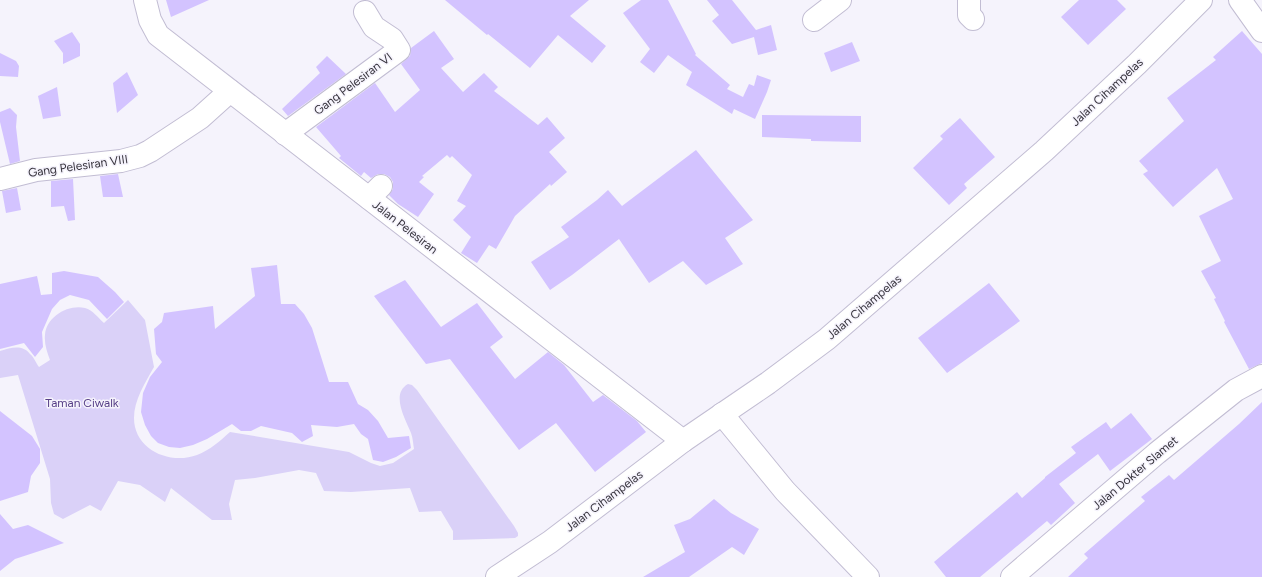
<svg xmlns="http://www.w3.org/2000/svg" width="1262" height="577" viewBox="0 0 1262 577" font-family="Figtree,sans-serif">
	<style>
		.green { fill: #dad1f8 }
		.building { fill: #d3c3ff }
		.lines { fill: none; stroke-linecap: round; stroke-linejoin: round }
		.minor-casing { stroke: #c2bdd3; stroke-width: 24 }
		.tertiary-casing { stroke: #c2bdd3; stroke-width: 24 }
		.primary-casing { stroke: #c2bdd3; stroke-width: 24 }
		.minor { stroke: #fff; stroke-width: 22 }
		.tertiary { stroke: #fff; stroke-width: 22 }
		.primary { stroke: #fff; stroke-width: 22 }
		.labels { text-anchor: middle; stroke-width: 3; stroke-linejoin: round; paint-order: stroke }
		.street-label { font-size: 12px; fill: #37343d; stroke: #f5f3fc }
		.park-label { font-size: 12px; fill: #574087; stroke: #f5f3fc }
	</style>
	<rect width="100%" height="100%" fill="#f5f3fc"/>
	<!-- green -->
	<path class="green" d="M 128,300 L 145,320 L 154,367 C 145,383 134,400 134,418 C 134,450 170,465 197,455 C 210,450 220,441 230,432 L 349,452 L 371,463 L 380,466 L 393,463 L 414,449 C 413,444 413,438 411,433 C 406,420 390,394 408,384 L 412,385 L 417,390 L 514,526 L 518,533 L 518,536 L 515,538 L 453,540 L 453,531 L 441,511 L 419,512 L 410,488 L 351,492 L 324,491 L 316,473 L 299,470 L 255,478 L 235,480 L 229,504 L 232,520 L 212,520 L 171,488 L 165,502 L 140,485 L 118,481 L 101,511 L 90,505 L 63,519 L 54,514 L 51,503 L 50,479 L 18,375 L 0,378 L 0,351 C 11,348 22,344 30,354 C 34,357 36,363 39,367 L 50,360 C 47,352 44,343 45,335 C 46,317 68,304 85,308 C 93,310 98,318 104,323 Z"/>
	<!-- building -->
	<path class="building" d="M 166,0 L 209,0 L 171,17 Z
		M 445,0 L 589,0 L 570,16 L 606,46 L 592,63 L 558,35 L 530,68 L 488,34 L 487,35 Z
		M 641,0 L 668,0 L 696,54 L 695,55 L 730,85 L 727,89 L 743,97 L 749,84 L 754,86 L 757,75 L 771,80 L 767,92 L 755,119 L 734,109 L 732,114 L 686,85 L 692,72 L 668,55 L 654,73 L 640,62 L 650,49 L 623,13 Z
		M 707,0 L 732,0 L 756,30 L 771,25 L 777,50 L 758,55 L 754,37 L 732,44 L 712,21 L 719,15 Z
		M 1079,0 L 1117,0 L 1126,9 L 1088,45 L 1061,17 Z
		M 434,31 L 454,59 L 441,68 L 463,92 L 484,73 L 498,87 L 494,91 L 538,125 L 547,117 L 565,138 L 549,152 L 567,172 L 551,186 L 550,184 L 515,216 L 496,249 L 489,245 L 477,263 L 461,253 L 471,237 L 453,220 L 466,206 L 457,201 L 472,175 L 452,156 L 450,158 L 447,155 L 422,176 L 424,177 L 419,182 L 434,194 L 418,217 L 398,204 L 389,195 L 393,189 L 393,182 L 390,177 L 384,174 L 378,174 L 371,178 L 364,172 L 361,176 L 339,158 L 341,156 L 316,127 L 375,83 L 395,112 L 420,90 L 401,64 L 410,56 L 411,48 Z
		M 1242,31 L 1262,54 L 1262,363 L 1249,369 L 1224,322 L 1225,321 L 1214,299 L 1216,298 L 1201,271 L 1221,261 L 1199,216 L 1233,199 L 1217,168 L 1173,207 L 1143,174 L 1148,171 L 1139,161 L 1184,121 L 1167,98 L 1216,60 L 1213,57 Z
		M 72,32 L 80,44 L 80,56 L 63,64 L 63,53 L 54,41 Z
		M 852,42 L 860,61 L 831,72 L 824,53 Z
		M 0,53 L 16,61 L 19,66 L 18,77 L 0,76 Z
		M 327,56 L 346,74 L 288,116 L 282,109 L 320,73 L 316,67 Z
		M 127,72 L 138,95 L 117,113 L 113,83 Z
		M 57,87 L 61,116 L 43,119 L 38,96 Z
		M 10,108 L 17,115 L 16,127 L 20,161 L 10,164 L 0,122 L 0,112 Z
		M 762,115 L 861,116 L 861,142 L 811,141 L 811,139 L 762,137 Z
		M 960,118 L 995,157 L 964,184 L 967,188 L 949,205 L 913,168 L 943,139 L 940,136 Z
		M 696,150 L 753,220 L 725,238 L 743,264 L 706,285 L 683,261 L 649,283 L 619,239 L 572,275 L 550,290 L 531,262 L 569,237 L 561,227 L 597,200 L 608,190 L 622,206 Z
		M 118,174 L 123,197 L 103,197 L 100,176 Z
		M 73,179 L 75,220 L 68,221 L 64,206 L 51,207 L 51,181 Z
		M 17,188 L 21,210 L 6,213 L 2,191 Z
		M 277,265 L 281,304 L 295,304 L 304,314 L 312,328 L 329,382 L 348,382 L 358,404 L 368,410 L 378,421 L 388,438 L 409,436 L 411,448 L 396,457 L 383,462 L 373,460 L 368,439 L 361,434 L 354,424 L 337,427 L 311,425 L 313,436 L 302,442 L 292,433 L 261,426 L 251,431 L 241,431 L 232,424 L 207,439 L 193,445 L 180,448 L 169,447 L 158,443 L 151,436 L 145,425 L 141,412 L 143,393 L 150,377 L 162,362 L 156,354 L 154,329 L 162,322 L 164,313 L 213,306 L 215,329 L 255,296 L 251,268 Z
		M 64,271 L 98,277 L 115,292 L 124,302 L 107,319 L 89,300 L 70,295 L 60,300 L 52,309 L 42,332 L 43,347 L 35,357 L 24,343 L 0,349 L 0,284 L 37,276 L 41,295 L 52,294 L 52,273 Z
		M 405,280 L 441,327 L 477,303 L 503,337 L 490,347 L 515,379 L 548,352 L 564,365 L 593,402 L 603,395 L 637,421 L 646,432 L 595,472 L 556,423 L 519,450 L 450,359 L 426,364 L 374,296 Z
		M 989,283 L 1020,321 L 947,373 L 918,338 Z
		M 1262,402 L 1262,577 L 1068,577 L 1088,558 L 1084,554 L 1145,501 L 1141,497 L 1169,475 L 1174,480 L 1239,424 Z
		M 0,411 L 32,436 L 40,449 L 40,463 L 31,476 L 28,492 L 0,501 Z
		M 1131,413 L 1152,439 L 1110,471 L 1098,454 L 1059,484 L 1075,503 L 1051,525 L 1047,521 L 980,577 L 946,577 L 934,562 L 1017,492 L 1022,498 L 1045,478 L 1045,477 L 1076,453 L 1071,447 L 1106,422 L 1111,429 Z
		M 714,499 L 731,513 L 759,529 L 744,555 L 732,547 L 689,577 L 643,577 L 685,552 L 674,525 L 690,519 Z
		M 0,514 L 13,529 L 28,525 L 64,543 L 15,559 L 0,571 Z"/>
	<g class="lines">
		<!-- minor casing -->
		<g class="minor-casing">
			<path id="minor" d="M 969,0 L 969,15 L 973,19
				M 1240,0 L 1262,31
				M 814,20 L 840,0
				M 285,134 L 399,50 L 392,39 L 374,27 L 365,12
				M 0,179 L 36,170 L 121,161 L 140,156 L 150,151 L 200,118 L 230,91
				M 369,198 L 381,186
				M 1012,577 L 1157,453 L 1236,390 L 1262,376"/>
		</g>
		<!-- tertiary casing -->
		<g class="tertiary-casing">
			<path id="tertiary" d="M 145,0 L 150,20 L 158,35 L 683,441
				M 722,414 L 785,491 L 868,577"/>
		</g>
		<!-- primary casing -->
		<g class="primary-casing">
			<path id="primary" d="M 497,577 L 550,542 L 683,441 L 768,383 L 827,339 L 1044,151 L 1137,64 L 1201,0"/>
		</g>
		<!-- minor -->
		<use href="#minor" class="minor"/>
		<!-- tertiary -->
		<use href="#tertiary" class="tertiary"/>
		<!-- primary -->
		<use href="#primary" class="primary"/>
	</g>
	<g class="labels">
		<!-- street labels -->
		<g class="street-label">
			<text transform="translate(353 84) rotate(-37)" y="4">Gang Pelesiran VI</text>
			<text transform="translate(1107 92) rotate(-43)" y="4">Jalan Cihampelas</text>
			<text transform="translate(78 166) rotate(-8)" y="4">Gang Pelesiran VIII</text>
			<text transform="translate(405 227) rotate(38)" y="4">Jalan Pelesiran</text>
			<text transform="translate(864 307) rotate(-40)" y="4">Jalan Cihampelas</text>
			<text transform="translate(1135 473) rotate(-40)" y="4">Jalan Dokter Slamet</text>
			<text transform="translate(604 501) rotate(-37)" y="4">Jalan Cihampelas</text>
		</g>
		<!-- park labels -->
		<g class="park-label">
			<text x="82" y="407">Taman Ciwalk</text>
		</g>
	</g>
</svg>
